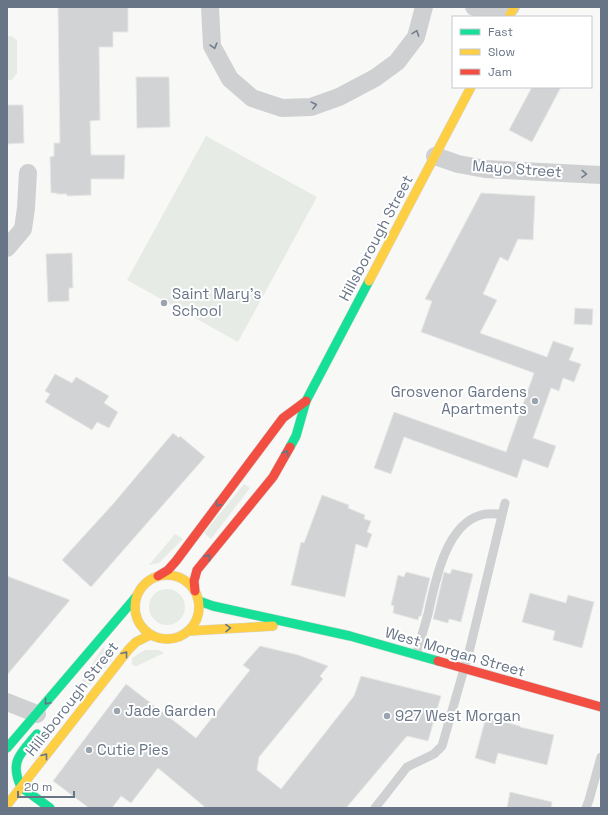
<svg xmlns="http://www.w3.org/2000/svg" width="608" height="815" viewBox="0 0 608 815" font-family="'Space Grotesk',sans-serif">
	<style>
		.green { fill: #e7ebe5 }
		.building { fill: #d2d3d4; stroke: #e7e7e6 }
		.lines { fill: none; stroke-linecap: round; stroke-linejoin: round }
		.fast-casing { stroke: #d4d6d6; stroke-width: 10 }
		.slow-casing { stroke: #d4d6d6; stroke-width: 10 }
		.jam-casing { stroke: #d4d6d6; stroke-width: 10 }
		.lane { stroke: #cfd0d2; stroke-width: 9 }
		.street { stroke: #cfd0d2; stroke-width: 18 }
		.fast { stroke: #16e098; stroke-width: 9 }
		.slow { stroke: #ffcf43; stroke-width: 9 }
		.jam { stroke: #f24e42; stroke-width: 9 }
		.oneway { stroke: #727e8e }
		.oneway2 { stroke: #687587 }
		.poi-dot { fill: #9aa3ae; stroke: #fff; stroke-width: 1.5 }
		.labels { text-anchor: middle; stroke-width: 4; stroke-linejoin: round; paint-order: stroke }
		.street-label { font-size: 15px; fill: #687587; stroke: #fff }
		.poi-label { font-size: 15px; fill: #687587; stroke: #fff; text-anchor: start }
	</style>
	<rect width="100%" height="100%" fill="#f8f8f7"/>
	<!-- green -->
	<path class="green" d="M 11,36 L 17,40 L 17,73 L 12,80 L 7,80 L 7,37 Z
		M 206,136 L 317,197 L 238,342 L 127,280 Z
		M 244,484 L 250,488 L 211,539 L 204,533 Z
		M 175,534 L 183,539 L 159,563 L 149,565 Z
		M149 607a18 18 0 1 1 36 0a18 18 0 1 1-36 0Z
		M 103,647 L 113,658 L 87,688 L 81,682 Z
		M 145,650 L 159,650 L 164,653 L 137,666 L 134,666 L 132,664 L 132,658 Z"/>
	<!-- building -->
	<path class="building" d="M 58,7 L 128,7 L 128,32 L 113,32 L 113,47 L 99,47 L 100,120 L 90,121 L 91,155 L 125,155 L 124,179 L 91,179 L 91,195 L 67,196 L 67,194 L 56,194 L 57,193 L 51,193 L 50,157 L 54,156 L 54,143 L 60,143 Z
		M 136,77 L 169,77 L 170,127 L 137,128 Z
		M 532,87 L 561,87 L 532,142 L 509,130 Z
		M 7,105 L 23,105 L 24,143 L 7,144 Z
		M 481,193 L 535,196 L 533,240 L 518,239 L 508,261 L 500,257 L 483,294 L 497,300 L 480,333 L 547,357 L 553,341 L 574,348 L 569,360 L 581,364 L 574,382 L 563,378 L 559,391 L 551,388 L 533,438 L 556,446 L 548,468 L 523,459 L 517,478 L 404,437 L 391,474 L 374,468 L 394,412 L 506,452 L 534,373 L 421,332 L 432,301 L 425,299 Z
		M 72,253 L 73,288 L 69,288 L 69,301 L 48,302 L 46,254 Z
		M 575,308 L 593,309 L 592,325 L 574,324 Z
		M 55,374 L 72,383 L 76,377 L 109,396 L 104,403 L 118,412 L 109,428 L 97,422 L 92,430 L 45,402 L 50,394 L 45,391 Z
		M 173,433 L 179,438 L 180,436 L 205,457 L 91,587 L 62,560 L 113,504 Z
		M 322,495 L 349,505 L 348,508 L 365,515 L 364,519 L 371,521 L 367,532 L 372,534 L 367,548 L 356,544 L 345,597 L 291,585 L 301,542 L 304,543 Z
		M 452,569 L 473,574 L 461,622 L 449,619 L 448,623 L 433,619 L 444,572 L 450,574 Z
		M 406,572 L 430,578 L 421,616 L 419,616 L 418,620 L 393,613 L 394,606 L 391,605 L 398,575 L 404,577 Z
		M 7,576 L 70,600 L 7,675 Z
		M 530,593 L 566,603 L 568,595 L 594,602 L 582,648 L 553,640 L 555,631 L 522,622 Z
		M 260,646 L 298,655 L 328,666 L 320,676 L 323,679 L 259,757 L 257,770 L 281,789 L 354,696 L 361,676 L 441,696 L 428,741 L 407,736 L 346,808 L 206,808 L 158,768 L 131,803 L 121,796 L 112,808 L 89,808 L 53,781 L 126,684 L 196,738 L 250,670 L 243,665 Z
		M 486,717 L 520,726 L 520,727 L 554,735 L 547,765 L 498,753 L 495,764 L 475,758 Z
		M 510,792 L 552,802 L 551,808 L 507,808 Z"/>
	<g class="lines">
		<!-- fast casing -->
		<g class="fast-casing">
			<path id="fast" d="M 290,447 L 296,436 L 306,401 L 369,281
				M 199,601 L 213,606 L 350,636 L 438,661
				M 7,748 L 136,597
				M 21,787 L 50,808
				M 21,787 C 9,761 21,753 37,734"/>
		</g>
		<!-- slow casing -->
		<g class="slow-casing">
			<path id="slow" d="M 509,17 L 514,7
				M 369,281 L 471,87
				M135 607a32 32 0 1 1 64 0a32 32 0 1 1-64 0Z
				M 189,631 L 273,626
				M 7,805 L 129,649 L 136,642 L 150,635"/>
		</g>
		<!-- jam casing -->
		<g class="jam-casing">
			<path id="jam" d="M 158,576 L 168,570 L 176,561 L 283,418 L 306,401
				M 195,591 L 194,581 L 197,570 L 273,477 L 290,447
				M 438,661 L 601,707"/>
		</g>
		<!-- lane -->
		<path class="lane" d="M 416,655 C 420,642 424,628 428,614 C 435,583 445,525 481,515 C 488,513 496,514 502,514
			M 375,808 L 407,767 L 434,754 L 442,746 L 470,648 L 505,503
			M 586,808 L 589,800 L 601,757"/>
		<!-- street -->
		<path class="street" d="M 210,7 L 212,46 L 230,79 L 252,98 L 282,108 L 311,107 L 339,97 L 375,78 L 397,62 L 416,37 L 424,7
			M 474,7 L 511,7
			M 435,156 L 458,164 L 485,169 L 601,175
			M 7,248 L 23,229 L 26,208 L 28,173
			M 7,702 L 37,714"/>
		<!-- fast -->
		<use href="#fast" class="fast"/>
		<!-- slow -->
		<use href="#slow" class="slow"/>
		<!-- jam -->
		<use href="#jam" class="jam"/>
	</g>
	<!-- one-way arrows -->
	<defs><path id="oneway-chevron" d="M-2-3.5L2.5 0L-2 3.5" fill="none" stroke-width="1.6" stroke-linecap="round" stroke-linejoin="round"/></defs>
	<g class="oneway">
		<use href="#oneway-chevron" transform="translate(416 33) rotate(-70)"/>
		<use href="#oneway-chevron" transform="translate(214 46) rotate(74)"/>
		<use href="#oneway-chevron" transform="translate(314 105) rotate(-14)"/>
		<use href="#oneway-chevron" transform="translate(584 174) rotate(3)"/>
	</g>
	<g class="oneway2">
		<use href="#oneway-chevron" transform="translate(286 453) rotate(-61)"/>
		<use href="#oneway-chevron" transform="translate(218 504) rotate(127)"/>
		<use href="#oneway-chevron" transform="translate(208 557) rotate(-51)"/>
		<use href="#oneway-chevron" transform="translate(228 628) rotate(-1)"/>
		<use href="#oneway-chevron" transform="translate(125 654) rotate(-52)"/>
		<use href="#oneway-chevron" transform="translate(47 702) rotate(131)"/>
		<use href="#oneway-chevron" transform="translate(45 756) rotate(-52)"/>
	</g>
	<!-- markers -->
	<g class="poi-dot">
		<circle cx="164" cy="303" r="4"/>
		<circle cx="535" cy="401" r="4"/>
		<circle cx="117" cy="711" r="4"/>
		<circle cx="387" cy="716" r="4"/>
		<circle cx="89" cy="750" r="4"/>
	</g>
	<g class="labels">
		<!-- street labels -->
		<g class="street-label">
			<text transform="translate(517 169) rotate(4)" y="5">Mayo Street</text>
			<text transform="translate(376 238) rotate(-62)" y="5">Hillsborough Street</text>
			<text transform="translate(455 652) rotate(16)" y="5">West Morgan Street</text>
			<text transform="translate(72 699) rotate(-52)" y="5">Hillsborough Street</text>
		</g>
		<!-- poi labels -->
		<g class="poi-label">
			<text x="172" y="299">Saint Mary's<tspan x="172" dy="17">School</tspan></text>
			<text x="527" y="397" text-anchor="end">Grosvenor Gardens<tspan x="527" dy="17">Apartments</tspan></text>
			<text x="125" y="716">Jade Garden</text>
			<text x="395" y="721">927 West Morgan</text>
			<text x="97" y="755">Cutie Pies</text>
		</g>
	</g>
	<!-- border -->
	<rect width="608" height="815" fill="none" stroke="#687587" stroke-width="16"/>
	<!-- legend -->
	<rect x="452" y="16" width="140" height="72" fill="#ffffff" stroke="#c3c8cf"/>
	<rect x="460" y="29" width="20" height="6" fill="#16e098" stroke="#c3c8cf"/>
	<text x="488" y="36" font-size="12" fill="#687587">Fast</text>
	<rect x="460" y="49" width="20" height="6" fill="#ffcf43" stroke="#c3c8cf"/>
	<text x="488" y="56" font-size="12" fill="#687587">Slow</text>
	<rect x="460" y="69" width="20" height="6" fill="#f24e42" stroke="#c3c8cf"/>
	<text x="488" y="76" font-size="12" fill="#687587">Jam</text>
	<!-- scale -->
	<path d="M18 791v6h56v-6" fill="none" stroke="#687587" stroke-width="2"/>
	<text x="24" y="791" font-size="12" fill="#687587" stroke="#ffffff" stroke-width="3" paint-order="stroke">20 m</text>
</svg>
